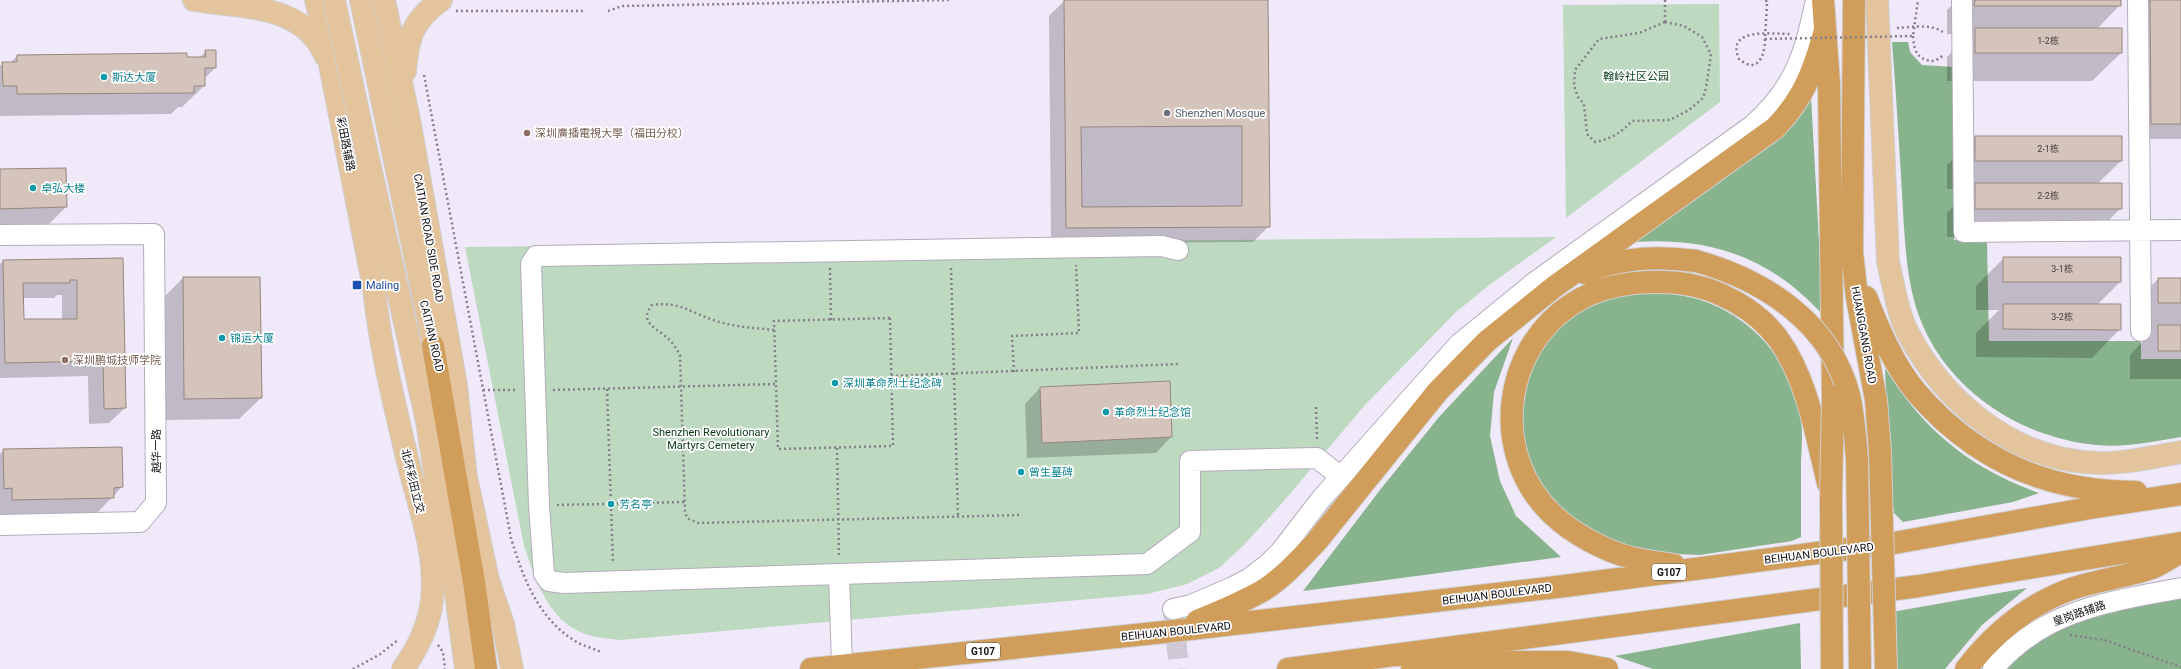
<svg xmlns="http://www.w3.org/2000/svg" width="2181" height="669" viewBox="0 0 2181 669" font-family="Roboto,'Noto Sans SC',sans-serif">
	<style>
		.green { fill: #bdd9c0 }
		.forest { fill: #87b38d }
		.shadow { fill: #0003; fill-rule: evenodd }
		.building { fill: #d5c4bc; stroke: #96867f; fill-rule: evenodd }
		.lines { fill: none; stroke-linecap: round; stroke-linejoin: round }
		.minor-tunnel { stroke: #cfc8d7; stroke-width: 20; stroke-dasharray: 20 10; stroke-linecap: butt }
		.minor-casing { stroke: #b3acbb; stroke-width: 22 }
		.major-casing { stroke: #d0cfd0; stroke-width: 24 }
		.highway-casing { stroke: #d0cfd0; stroke-width: 24 }
		.path { stroke: #847f8a; stroke-width: 2.5; stroke-dasharray: 2 3; stroke-linecap: butt }
		.minor { stroke: #fff; stroke-width: 20 }
		.major { stroke: #e3c49d; stroke-width: 22 }
		.highway { stroke: #d19d5b; stroke-width: 22 }
		.major-bridge-casing { stroke: #d0cfd0; stroke-width: 24; stroke-linecap: butt }
		.highway-bridge-casing { stroke: #d0cfd0; stroke-width: 24; stroke-linecap: butt }
		.path-bridge { stroke: #847f8a; stroke-width: 2.5; stroke-dasharray: 2 3; stroke-linecap: butt }
		.major-bridge { stroke: #e3c49d; stroke-width: 22 }
		.highway-bridge { stroke: #d19d5b; stroke-width: 22 }
		.culture-dot { fill: #0f9aa8; stroke: #fff; stroke-width: 1.5 }
		.worship-dot { fill: #6b7280; stroke: #fff; stroke-width: 1.5 }
		.education-dot { fill: #8d6e63; stroke: #fff; stroke-width: 1.5 }
		.transit-dot { fill: #1a4fb4; stroke: #fff; stroke-width: 1.5 }
		.labels { text-anchor: middle; stroke-width: 3.5; stroke-linejoin: round; paint-order: stroke }
		.number-label { font-size: 9px; fill: #433d3f }
		.shield { fill: #fff; stroke: #59585b; stroke-width: 1 }
		.shield-label { font-size: 10px; font-weight: bold; fill: #121015 }
		.park-label { font-size: 11px; fill: #053915; stroke: #fff }
		.culture-label { font-size: 11px; fill: #0d838f; stroke: #fff; text-anchor: start }
		.worship-label { font-size: 11px; fill: #5b616d; stroke: #fff; text-anchor: start }
		.education-label { font-size: 11px; fill: #785e54; stroke: #fff; text-anchor: start }
		.street-label { font-size: 11px; fill: #121015; stroke: #fff }
		.transit-label { font-size: 11px; fill: #164399; stroke: #fff; text-anchor: start }
	</style>
	<rect width="100%" height="100%" fill="#f0e9f9"/>
	<!-- green -->
	<path class="green" d="M 1719,4 L 1720,102 L 1566,218 L 1563,5 Z
		M 1556,237 L 1488,286 L 1456,312 L 1365,405 L 1283,502 L 1244,545 L 1219,568 L 1187,584 L 1147,594 L 620,640 C 611,639 601,638 592,636 C 550,626 536,582 524,546 L 465,247 Z"/>
	<!-- forest -->
	<path class="forest" d="M 1892,42 L 1908,42 L 1910,52 L 1922,65 L 1954,67 L 1954,240 L 1987,241 L 1989,341 L 2141,341 L 2141,359 L 2181,359 L 2181,437 C 2150,442 2119,449 2088,444 C 2006,433 1930,376 1912,292 C 1905,260 1904,226 1902,193 C 1899,143 1896,92 1892,42 Z
		M 1811,96 L 1823,315 C 1771,258 1712,237 1635,242 L 1744,161 Z
		M 1650,292 C 1669,294 1688,295 1706,302 C 1755,320 1790,362 1800,413 C 1803,428 1802,445 1801,461 C 1801,486 1801,512 1801,537 L 1792,541 L 1700,555 L 1654,553 L 1588,534 L 1549,498 L 1531,467 L 1523,432 L 1522,414 L 1527,382 L 1539,354 L 1557,330 L 1582,310 L 1615,297 Z
		M 1513,338 L 1494,392 L 1490,436 L 1500,481 L 1516,516 L 1561,557 L 1303,591 L 1380,490 L 1439,417 Z
		M 1885,368 C 1924,431 1970,468 2039,493 L 2013,502 L 1903,522 L 1894,513 L 1890,488 Z
		M 2027,588 L 1982,625 L 1945,669 L 1896,669 L 1892,612 Z
		M 2181,598 L 2181,669 L 2006,669 C 2027,649 2051,629 2079,620 C 2112,610 2148,605 2181,598 Z
		M 1800,623 L 1801,669 L 1653,669 L 1615,656 Z"/>
	<!-- shadow -->
	<path class="shadow" d="M 1065,0 L 1267,0 L 1269,226 L 1253,242 L 1051,243 L 1049,16 Z
		M 1957,0 L 2120,0 L 2120,5 L 2097,29 L 2121,53 L 2092,81 L 1947,81 L 1947,57 L 1970,34 L 1947,34 L 1947,10 Z
		M 2138,0 L 2181,0 L 2181,139 L 2136,139 Z
		M 206,51 L 215,68 L 204,79 L 204,86 L 182,107 L 178,107 L 171,114 L 0,116 L 0,66 L 3,63 L 10,63 L 17,56 L 199,58 Z
		M 1975,137 L 2121,161 L 2097,184 L 2121,208 L 2092,237 L 1947,237 L 1947,213 L 1970,189 L 1947,189 L 1947,165 Z
		M 65,169 L 66,207 L 44,229 L 0,230 L 0,170 Z
		M 2004,258 L 2120,282 L 2097,305 L 2120,329 L 2092,358 L 1976,357 L 1976,333 L 1999,310 L 1976,310 L 1976,286 Z
		M 122,259 L 125,408 L 109,423 L 89,424 L 88,376 L 0,378 L 0,264 L 3,261 ZM 57,295 L 62,295 L 62,320 L 23,320 L 23,298 L 54,298 Z
		M 183,278 L 261,398 L 239,419 L 162,420 L 161,300 Z
		M 2158,279 L 2181,279 L 2181,379 L 2130,379 L 2130,355 L 2153,331 L 2130,331 L 2130,307 Z
		M 1040,388 L 1171,437 L 1156,453 L 1027,458 L 1025,404 Z
		M 4,450 L 122,487 L 97,513 L 0,515 L 0,454 Z"/>
	<!-- building -->
	<path class="building" d="M 1064,0 L 1268,0 L 1270,227 L 1066,228 Z
		M 1975,0 L 2121,0 L 2121,6 L 1974,6 Z
		M 2150,0 L 2181,0 L 2181,124 L 2151,124 Z
		M 1975,28 L 2122,28 L 2122,53 L 1975,53 Z
		M 205,50 L 216,50 L 216,68 L 205,68 L 205,86 L 194,86 L 194,93 L 17,94 L 17,86 L 3,86 L 2,62 L 17,62 L 17,55 L 187,53 L 187,57 L 206,57 Z
		M 1242,126 L 1242,206 L 1082,207 L 1081,127 Z
		M 1975,136 L 2122,136 L 2122,161 L 1975,161 Z
		M 66,168 L 67,207 L 0,209 L 0,169 Z
		M 1975,183 L 2122,183 L 2122,209 L 1975,209 Z
		M 2003,257 L 2121,257 L 2121,282 L 2003,282 Z
		M 123,258 L 126,408 L 104,409 L 103,361 L 5,363 L 3,260 ZM 70,280 L 77,280 L 77,319 L 24,319 L 23,283 L 70,283 Z
		M 183,277 L 260,277 L 262,398 L 184,399 Z
		M 2158,278 L 2181,278 L 2181,303 L 2158,303 Z
		M 2003,304 L 2121,304 L 2121,330 L 2003,329 Z
		M 2158,325 L 2181,325 L 2181,351 L 2158,351 Z
		M 1170,381 L 1172,437 L 1042,443 L 1040,387 Z
		M 122,447 L 123,487 L 114,488 L 114,498 L 12,500 L 12,488 L 4,489 L 3,449 Z"/>
	<g class="lines">
		<!-- minor-tunnel -->
		<path class="minor-tunnel" d="M 1173,609 L 1179,669"/>
		<!-- minor casing -->
		<g class="minor-casing">
			<path id="minor" d="M 1962,0 L 1964,232 L 2181,230
				M 2138,0 L 2141,331
				M 0,235 L 154,234 L 156,503 L 140,522 L 0,525
				M 1178,250 L 1162,246 L 536,256 L 531,264 L 539,506 L 544,574 L 549,581 L 564,583 L 1147,564 L 1190,532 L 1190,461 L 1317,458 L 1341,477
				M 839,574 L 842,665
				M 1173,609 L 1191,605 L 1233,587 L 1250,578 L 1268,564 L 1281,551 L 1321,499 L 1459,344 L 1535,282 L 1753,125 C 1796,86 1804,55 1816,0
				M 1993,669 C 2044,609 2109,602 2181,588"/>
		</g>
		<!-- major casing -->
		<g class="major-casing">
			<path id="major" d="M 194,0 C 240,8 303,3 325,55
				M 316,0 L 323,29 L 374,288 C 380,348 395,407 409,466 C 420,509 437,556 432,600 C 429,626 418,648 403,669
				M 361,0 L 438,365
				M 384,0 L 410,125 L 456,385 L 466,478
				M 1877,0 L 1888,262 C 1894,286 1897,313 1909,335 C 1947,406 2018,462 2100,463 C 2128,463 2154,457 2181,452
				M 405,71 C 408,37 412,21 441,0
				M 368,158 L 427,421 L 440,506 L 455,586 L 466,669
				M 465,472 L 488,580 L 503,624 L 512,669"/>
		</g>
		<!-- highway casing -->
		<g class="highway-casing">
			<path id="highway" d="M 1823,0 L 1829,84 L 1833,397
				M 1854,0 L 1852,252 L 1857,298 L 1876,400 L 1880,452
				M 1585,273 C 1620,257 1659,256 1696,261
				M 1866,297 C 1879,330 1894,366 1917,393 C 1975,460 2047,492 2136,492
				M 433,346 L 474,582 L 486,669
				M 1674,565 C 1660,563 1646,561 1632,558 C 1605,551 1573,534 1553,515 C 1490,456 1501,350 1572,304 C 1604,283 1643,280 1679,283 C 1716,287 1757,309 1779,340 C 1808,381 1816,435 1828,483
				M 1197,621 C 1219,612 1241,603 1262,591 C 1283,578 1300,559 1317,541 L 1438,391 L 1487,341 L 1554,287 L 1775,128 C 1804,98 1814,70 1825,30
				M 811,669 L 1155,633 L 1557,587 L 1894,543 L 2090,508 L 2181,494
				M 1288,669 L 1919,586 L 2181,543
				M 1412,669 L 1514,662 L 1568,662 L 1607,669
				M 1966,669 C 1994,633 2030,603 2074,588 C 2099,580 2124,577 2149,569 C 2160,566 2170,557 2181,552"/>
		</g>
		<!-- path -->
		<path class="path" d="M 1665,0 L 1665,22
			M 1766,0 L 1767,4
			M 456,11 L 585,11
			M 608,11 L 622,6 L 949,0
			M 1665,22 L 1684,26 L 1702,37 L 1711,54 L 1706,88 L 1703,98 L 1689,110 L 1670,120 L 1632,121 C 1621,133 1611,139 1595,142 L 1587,134 L 1584,104 L 1578,97 L 1574,86 L 1575,70 L 1599,39 L 1639,33 Z
			M 1897,28 C 1912,27 1932,23 1944,33
			M 1913,36 C 1914,52 1918,61 1935,61 L 1944,55
			M 1765,39 C 1765,55 1758,75 1739,59 C 1725,27 1772,34 1790,34
			M 424,75 L 511,538 C 523,578 538,618 575,641 C 583,646 593,648 601,652
			M 830,268 L 831,320
			M 951,268 L 958,517
			M 890,318 L 893,446 L 778,449 L 774,321 Z
			M 774,330 C 755,328 735,327 716,321 C 691,313 680,301 652,305 C 639,321 654,327 665,336 C 672,341 676,348 680,355 L 685,512 L 687,518 L 698,523 L 1022,515
			M 1014,372 L 1012,336 L 1079,333 L 1076,265
			M 891,376 L 1179,364
			M 607,389 L 613,564
			M 483,390 L 518,390
			M 553,390 L 776,384
			M 1316,407 L 1317,440
			M 837,448 L 839,556
			M 557,505 L 684,502
			M 2070,635 L 2104,640 L 2181,667
			M 438,645 L 443,652 L 445,669
			M 353,669 L 379,655 L 398,640"/>
		<!-- minor -->
		<use href="#minor" class="minor"/>
		<!-- major -->
		<use href="#major" class="major"/>
		<!-- highway -->
		<use href="#highway" class="highway"/>
		<!-- major-bridge casing -->
		<g class="major-bridge-casing">
			<path id="major-bridge" d="M 334,0 L 368,158"/>
		</g>
		<!-- highway-bridge casing -->
		<g class="highway-bridge-casing">
			<path id="highway-bridge" d="M 1696,261 C 1764,280 1830,322 1849,395 C 1854,416 1855,437 1857,459 L 1860,669
				M 1880,452 L 1886,669
				M 1832,669 L 1831,498 L 1833,397"/>
		</g>
		<!-- path-bridge -->
		<path class="path-bridge" d="M 1767,4 L 1765,39 L 1913,36 L 1918,0"/>
		<!-- major-bridge -->
		<use href="#major-bridge" class="major-bridge"/>
		<!-- highway-bridge -->
		<use href="#highway-bridge" class="highway-bridge"/>
	</g>
	<!-- markers -->
	<g class="culture-dot">
		<circle cx="104" cy="77" r="4"/>
		<circle cx="33" cy="188" r="4"/>
		<circle cx="222" cy="338" r="4"/>
		<circle cx="835" cy="383" r="4"/>
		<circle cx="1106" cy="412" r="4"/>
		<circle cx="1021" cy="472" r="4"/>
		<circle cx="611" cy="504" r="4"/>
	</g>
	<circle class="worship-dot" cx="1167" cy="113" r="4"/>
	<g class="education-dot">
		<circle cx="527" cy="133" r="4"/>
		<circle cx="65" cy="360" r="4"/>
	</g>
	<rect class="transit-dot" x="352" y="280" width="10" height="10" rx="2"/>
	<g class="labels">
		<!-- number labels -->
		<g class="number-label">
			<text x="2048" y="44">1-2栋</text>
			<text x="2048" y="152">2-1栋</text>
			<text x="2048" y="199">2-2栋</text>
			<text x="2062" y="272">3-1栋</text>
			<text x="2062" y="320">3-2栋</text>
		</g>
		<!-- shield labels -->
		<g class="shield">
			<rect x="1652" y="564" width="34" height="16" rx="3"/>
			<rect x="966" y="643" width="34" height="16" rx="3"/>
		</g>
		<g class="shield-label">
			<text x="1669" y="576">G107</text>
			<text x="983" y="655">G107</text>
		</g>
		<!-- park labels -->
		<g class="park-label">
			<text x="1636" y="80">翰岭社区公园</text>
			<text x="711" y="436">Shenzhen Revolutionary<tspan x="711" dy="13">Martyrs Cemetery</tspan></text>
		</g>
		<!-- culture labels -->
		<g class="culture-label">
			<text x="112" y="81">斯达大厦</text>
			<text x="41" y="192">卓弘大楼</text>
			<text x="230" y="342">锦运大厦</text>
			<text x="843" y="387">深圳革命烈士纪念碑</text>
			<text x="1114" y="416">革命烈士纪念馆</text>
			<text x="1029" y="476">曾生墓碑</text>
			<text x="619" y="508">芳名亭</text>
		</g>
		<!-- worship labels -->
		<g class="worship-label">
			<text x="1175" y="117">Shenzhen Mosque</text>
		</g>
		<!-- education labels -->
		<g class="education-label">
			<text x="535" y="137">深圳廣播電視大學（福田分校）</text>
			<text x="73" y="364">深圳鹏城技师学院</text>
		</g>
		<!-- street labels -->
		<g class="street-label">
			<text transform="translate(346 144) rotate(79)" y="4">彩田路辅路</text>
			<text transform="translate(429 238) rotate(80)" y="4">CAITIAN ROAD SIDE ROAD</text>
			<text transform="translate(1864 335) rotate(80)" y="4">HUANGGANG ROAD</text>
			<text transform="translate(432 336) rotate(77)" y="4">CAITIAN ROAD</text>
			<text transform="translate(156 451) rotate(-90)" y="4">越华一路</text>
			<text transform="translate(413 481) rotate(76)" y="4">北环彩田立交</text>
			<text transform="translate(1819 553) rotate(-7)" y="4">BEIHUAN BOULEVARD</text>
			<text transform="translate(1497 594) rotate(-7)" y="4">BEIHUAN BOULEVARD</text>
			<text transform="translate(2079 613) rotate(-19)" y="4">皇岗路辅路</text>
			<text transform="translate(1176 631) rotate(-6)" y="4">BEIHUAN BOULEVARD</text>
		</g>
		<!-- transit labels -->
		<g class="transit-label">
			<text x="366" y="289">Maling</text>
		</g>
	</g>
</svg>
